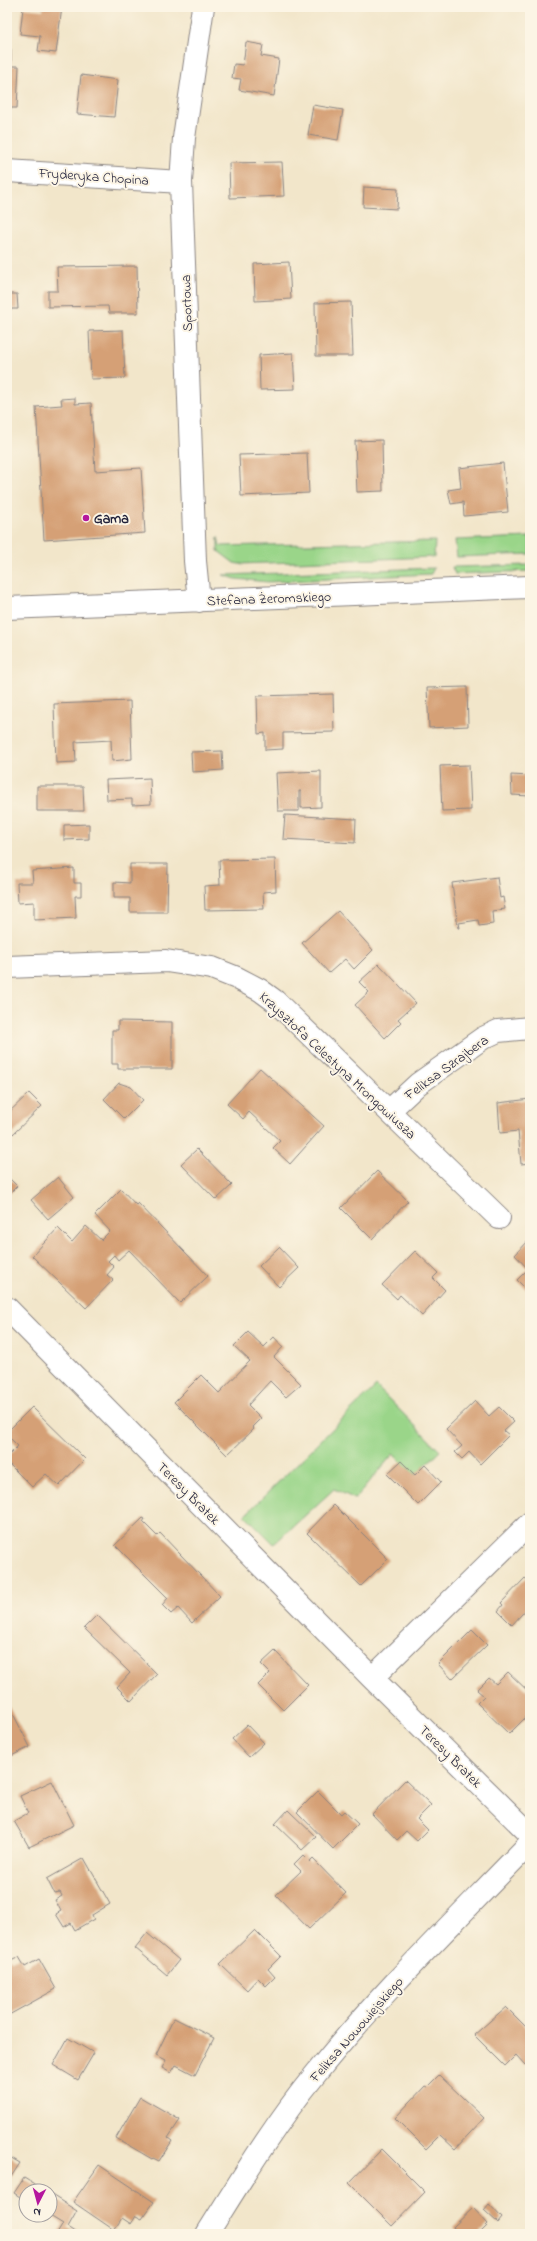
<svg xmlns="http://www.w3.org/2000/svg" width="537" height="2241" viewBox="0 0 537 2241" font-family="'Indie Flower',sans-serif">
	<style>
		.green { fill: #9ad589; stroke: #5e7c62 }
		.building { fill: #d5a076 }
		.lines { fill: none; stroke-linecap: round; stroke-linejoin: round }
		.minor-casing { stroke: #8a8482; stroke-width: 24 }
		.minor { stroke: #fff; stroke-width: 22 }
		.poi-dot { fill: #b5179e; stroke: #fcf5e5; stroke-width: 1.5 }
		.labels { text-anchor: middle; stroke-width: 4; stroke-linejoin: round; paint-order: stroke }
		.street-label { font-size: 14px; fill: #22223b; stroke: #fcf5e5 }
		.poi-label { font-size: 14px; font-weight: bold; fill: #22223b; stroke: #fcf5e5; text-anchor: start }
	</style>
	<rect width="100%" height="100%" fill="#fcf5e5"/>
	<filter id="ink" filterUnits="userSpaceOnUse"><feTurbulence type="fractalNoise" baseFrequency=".025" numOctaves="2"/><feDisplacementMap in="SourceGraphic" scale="8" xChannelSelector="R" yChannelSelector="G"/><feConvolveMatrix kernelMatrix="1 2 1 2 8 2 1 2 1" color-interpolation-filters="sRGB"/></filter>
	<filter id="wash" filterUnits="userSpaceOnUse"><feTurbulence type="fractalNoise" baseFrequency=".012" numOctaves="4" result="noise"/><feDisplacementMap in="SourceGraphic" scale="16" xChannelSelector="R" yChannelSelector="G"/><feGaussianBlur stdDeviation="0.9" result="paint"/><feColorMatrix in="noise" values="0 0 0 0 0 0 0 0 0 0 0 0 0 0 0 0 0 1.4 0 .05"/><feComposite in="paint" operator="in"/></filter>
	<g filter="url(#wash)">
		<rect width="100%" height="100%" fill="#f2e6ca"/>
		<!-- green -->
		<path class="green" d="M 218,537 L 220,546 L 435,541 L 434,557 L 239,564 L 234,563 L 218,551 Z
			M 530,537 L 530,554 L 457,557 L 455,540 Z
			M 530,565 L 530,571 L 455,574 L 452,567 Z
			M 434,568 L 431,574 L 268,582 L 236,579 L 223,575 Z
			M 376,1386 L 440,1451 L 415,1475 L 393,1454 L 355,1499 L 334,1489 L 274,1544 L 245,1515 Z"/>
		<g id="blocks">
			<!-- building -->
			<path class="building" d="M 44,7 L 62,7 L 56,53 L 38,51 L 40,36 L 20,34 L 23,8 L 43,10 Z
				M 313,7 L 332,7 L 331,11 Z
				M 246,42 L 263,45 L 261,56 L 279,59 L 274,96 L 239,90 L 241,79 L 232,78 L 234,64 L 243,65 Z
				M 7,48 L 11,49 L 11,66 L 19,66 L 17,108 L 7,108 Z
				M 81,75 L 118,80 L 114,117 L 77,114 Z
				M 313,105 L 343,110 L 338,140 L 308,135 Z
				M 282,162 L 284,196 L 230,198 L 229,163 Z
				M 364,187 L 398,189 L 397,209 L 363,207 Z
				M 289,262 L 291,299 L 255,301 L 254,264 Z
				M 137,266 L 138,313 L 109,313 L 108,306 L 48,307 L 48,291 L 58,291 L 57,267 Z
				M 7,294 L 17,294 L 18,309 L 7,309 Z
				M 351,302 L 353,356 L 316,356 L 315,303 Z
				M 123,330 L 125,378 L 91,379 L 89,331 Z
				M 293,353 L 295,389 L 260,390 L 259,355 Z
				M 75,398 L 75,404 L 91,403 L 95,471 L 141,468 L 145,533 L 44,540 L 36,407 L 62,405 L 61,399 Z
				M 382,440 L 383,491 L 357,492 L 355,441 Z
				M 307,453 L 309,493 L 241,496 L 239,455 Z
				M 503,463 L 508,512 L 464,516 L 463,502 L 451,504 L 448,490 L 461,488 L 459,468 Z
				M 467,687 L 468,726 L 429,728 L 427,688 Z
				M 333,694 L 334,732 L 283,733 L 283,749 L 265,750 L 265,733 L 258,734 L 257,696 Z
				M 130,701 L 132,759 L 112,761 L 111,740 L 75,742 L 76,762 L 56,763 L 54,704 Z
				M 222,751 L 223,770 L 192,772 L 191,752 Z
				M 469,765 L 471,810 L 442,811 L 440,766 Z
				M 321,771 L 321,807 L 301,808 L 301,791 L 299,791 L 299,811 L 278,811 L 276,773 Z
				M 511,775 L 530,776 L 530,796 L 512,795 Z
				M 150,778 L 151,804 L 132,805 L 132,799 L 107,800 L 106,780 Z
				M 37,786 L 83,786 L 84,811 L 37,811 Z
				M 285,815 L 356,819 L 355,843 L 283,839 Z
				M 89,824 L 89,839 L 64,840 L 64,825 Z
				M 275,859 L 276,891 L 263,892 L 264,909 L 205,910 L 204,886 L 220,885 L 219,860 Z
				M 130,864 L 168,864 L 167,912 L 130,912 L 130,898 L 114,898 L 114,882 L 130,883 Z
				M 74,868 L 74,883 L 81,883 L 81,896 L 75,896 L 76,918 L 34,920 L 34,902 L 18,903 L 17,883 L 33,883 L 32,871 Z
				M 497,877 L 500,898 L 503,897 L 505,909 L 492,911 L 493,924 L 479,926 L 478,920 L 459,923 L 460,928 L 458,928 L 452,883 Z
				M 338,911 L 373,950 L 354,969 L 345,959 L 329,973 L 302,943 Z
				M 379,964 L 416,1003 L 398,1019 L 401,1022 L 385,1038 L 355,1005 L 369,992 L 359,982 Z
				M 118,1021 L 172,1022 L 172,1069 L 118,1069 L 118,1064 L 112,1064 L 112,1030 L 118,1030 Z
				M 260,1068 L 324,1126 L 290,1164 L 273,1148 L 280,1141 L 249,1112 L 243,1119 L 227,1104 Z
				M 119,1083 L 131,1087 L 143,1100 L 124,1119 L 104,1099 Z
				M 29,1093 L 42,1106 L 13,1134 L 7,1128 L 7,1114 Z
				M 530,1099 L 530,1163 L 521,1164 L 518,1131 L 500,1133 L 498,1103 Z
				M 197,1149 L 232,1185 L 216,1200 L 181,1164 Z
				M 377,1171 L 408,1201 L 372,1239 L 341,1208 Z
				M 7,1176 L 17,1186 L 7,1196 Z
				M 58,1177 L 74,1197 L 48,1219 L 31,1200 Z
				M 121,1189 L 136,1205 L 138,1203 L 208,1276 L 180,1303 L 129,1250 L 118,1260 L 114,1255 L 108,1261 L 114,1267 L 107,1275 L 113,1280 L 86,1308 L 32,1256 L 58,1228 L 72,1242 L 86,1226 L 101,1240 L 110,1231 L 95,1215 Z
				M 530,1239 L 530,1293 L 517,1280 L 528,1269 L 515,1255 Z
				M 279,1247 L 299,1268 L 279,1287 L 259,1266 Z
				M 415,1251 L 438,1273 L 433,1278 L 445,1290 L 422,1316 L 400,1295 L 397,1299 L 382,1285 Z
				M 248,1332 L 264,1347 L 274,1337 L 283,1347 L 274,1357 L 301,1384 L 286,1397 L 270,1381 L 248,1405 L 261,1418 L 252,1427 L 254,1429 L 227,1455 L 174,1402 L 201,1375 L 219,1393 L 250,1361 L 234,1346 Z
				M 475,1401 L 489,1416 L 499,1407 L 514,1422 L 504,1431 L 509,1435 L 480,1464 L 469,1452 L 462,1459 L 455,1452 L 462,1446 L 446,1429 Z
				M 32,1407 L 85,1459 L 59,1486 L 46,1474 L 32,1487 L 7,1462 L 7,1457 L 18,1446 L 7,1435 L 7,1432 Z
				M 401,1461 L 415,1475 L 425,1465 L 441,1482 L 418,1505 L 387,1474 Z
				M 334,1505 L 388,1559 L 361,1586 L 307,1533 Z
				M 143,1518 L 145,1519 L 143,1522 L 157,1536 L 160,1533 L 220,1596 L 192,1623 L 178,1608 L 171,1614 L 162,1605 L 168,1598 L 115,1545 Z
				M 525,1578 L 530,1582 L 530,1605 L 512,1625 L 498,1611 L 503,1605 L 501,1603 Z
				M 97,1615 L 157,1674 L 131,1701 L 117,1687 L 130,1673 L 84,1628 Z
				M 472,1630 L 487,1645 L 452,1679 L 438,1664 Z
				M 275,1651 L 308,1685 L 283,1710 L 258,1685 L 270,1673 L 261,1664 Z
				M 508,1672 L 530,1693 L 530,1713 L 509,1734 L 477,1703 L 484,1696 L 477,1690 L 489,1678 L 496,1684 Z
				M 7,1702 L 30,1747 L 7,1758 Z
				M 247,1725 L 264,1743 L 249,1757 L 232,1739 Z
				M 405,1780 L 431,1805 L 417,1819 L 428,1830 L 417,1841 L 406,1831 L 397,1840 L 372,1814 Z
				M 52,1781 L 74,1825 L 29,1847 L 14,1821 L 28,1813 L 20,1796 Z
				M 318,1791 L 341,1814 L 344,1811 L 358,1824 L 333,1849 L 297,1812 Z
				M 288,1810 L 316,1837 L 302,1850 L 275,1824 Z
				M 303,1855 L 310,1862 L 313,1859 L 346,1893 L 309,1929 L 276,1895 L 301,1871 L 294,1864 Z
				M 84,1858 L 110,1904 L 92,1915 L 94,1919 L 75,1930 L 71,1923 L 64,1927 L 56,1914 L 61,1911 L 55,1900 L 62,1896 L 60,1892 L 54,1893 L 47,1879 Z
				M 255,1930 L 281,1956 L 268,1969 L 275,1977 L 266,1986 L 258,1978 L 247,1990 L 220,1964 Z
				M 147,1933 L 179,1960 L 167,1975 L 135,1948 Z
				M 19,1957 L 25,1967 L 39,1959 L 56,1989 L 7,2016 L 7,1961 L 10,1959 L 11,1961 Z
				M 506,2007 L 530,2031 L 530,2060 L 525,2065 L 516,2055 L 505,2066 L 474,2035 Z
				M 174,2018 L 214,2038 L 195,2075 L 176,2065 L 171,2073 L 162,2068 L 166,2060 L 156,2055 Z
				M 68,2038 L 94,2053 L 78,2080 L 53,2065 Z
				M 439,2075 L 484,2118 L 455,2149 L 440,2135 L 426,2149 L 395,2118 L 425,2086 L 427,2087 Z
				M 140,2097 L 180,2120 L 168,2138 L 172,2141 L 159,2161 L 153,2158 L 152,2159 L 116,2138 Z
				M 382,2149 L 425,2192 L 392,2226 L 349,2183 Z
				M 8,2156 L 20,2163 L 7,2183 L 7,2158 Z
				M 99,2165 L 154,2202 L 142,2219 L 136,2216 L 131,2224 L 122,2218 L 114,2230 L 73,2202 Z
				M 24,2178 L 45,2191 L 26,2191 L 26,2201 L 14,2193 Z
				M 50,2194 L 77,2211 L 68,2227 L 79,2234 L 57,2234 L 63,2224 L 50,2216 Z
				M 489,2204 L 502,2218 L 498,2223 L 484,2210 Z
				M 473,2208 L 488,2224 L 478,2234 L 459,2234 L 453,2227 Z"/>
		</g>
	</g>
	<g filter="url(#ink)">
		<use href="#blocks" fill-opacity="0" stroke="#8a8482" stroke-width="1"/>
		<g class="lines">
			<!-- minor casing -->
			<g class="minor-casing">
				<path id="minor" d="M 7,171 L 181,182
					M 199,601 L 195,561 L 181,182 L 184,138 L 203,7
					M 7,608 L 530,587
					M 7,967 L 166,961 L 212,968 L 237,978 L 260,990 L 275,1001 L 499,1218
					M 389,1111 L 418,1084 L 483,1038 L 498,1031 L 530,1028
					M 7,1308 L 372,1678 L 530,1834
					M 372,1678 L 530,1523
					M 207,2234 C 241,2180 274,2125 314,2076 C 380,1993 457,1919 530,1843"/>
			</g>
			<!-- minor -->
			<use href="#minor" class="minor"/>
		</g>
	</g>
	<!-- markers -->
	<circle class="poi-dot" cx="86" cy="518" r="4"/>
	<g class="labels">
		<!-- street labels -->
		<g class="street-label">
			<text transform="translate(94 176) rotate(4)" y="5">Fryderyka Chopina</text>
			<text transform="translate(186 303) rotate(-92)" y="5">Sportowa</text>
			<text transform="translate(269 598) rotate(-2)" y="5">Stefana Żeromskiego</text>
			<text transform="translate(338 1065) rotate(43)" y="5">Krzysztofa Celestyna Mrongowiusza</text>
			<text transform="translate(446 1067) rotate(-36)" y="5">Feliksa Szrajbera</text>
			<text transform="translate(189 1493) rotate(45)" y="5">Teresy Bratek</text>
			<text transform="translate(451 1756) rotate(45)" y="5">Teresy Bratek</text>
			<text transform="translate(356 2029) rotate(-49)" y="5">Feliksa Nowowiejskiego</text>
		</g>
		<!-- poi labels -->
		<g class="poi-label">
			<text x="94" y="523">Gama</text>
		</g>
	</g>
	<!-- margin -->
	<rect width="537" height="2241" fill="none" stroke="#fcf5e5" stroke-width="24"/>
	<!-- north arrow -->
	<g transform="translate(38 2203) rotate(186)"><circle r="19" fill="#fcf5e5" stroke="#a5a1a1"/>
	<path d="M0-3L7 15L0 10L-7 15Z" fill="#b5179e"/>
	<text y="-6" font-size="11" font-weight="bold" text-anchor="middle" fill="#22223b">N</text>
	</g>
</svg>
